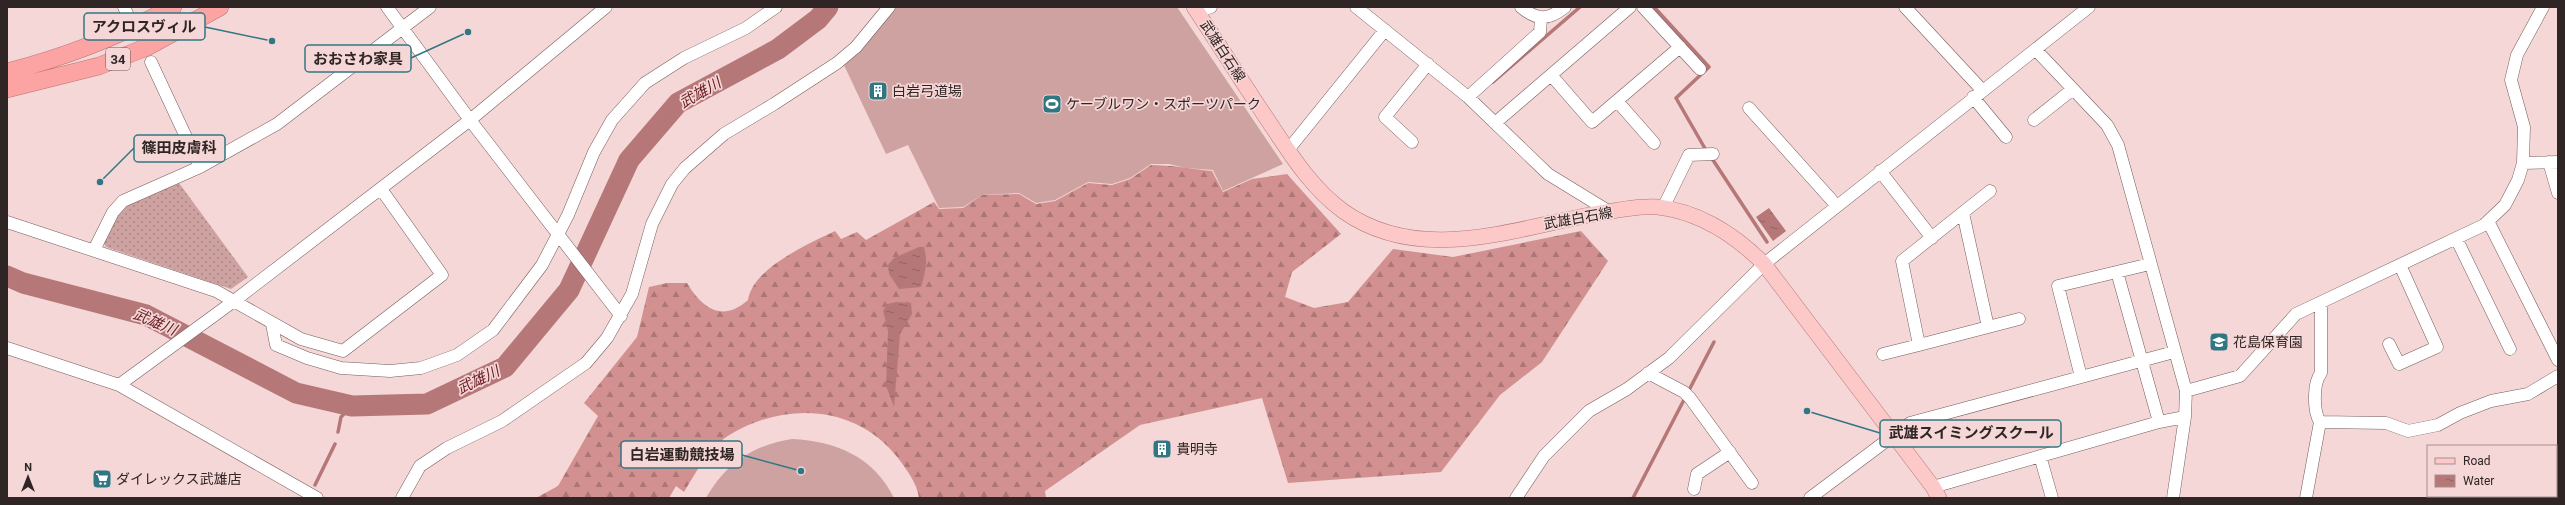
<svg xmlns="http://www.w3.org/2000/svg" width="2565" height="505" viewBox="0 0 2565 505" font-family="Roboto,'Noto Sans JP',sans-serif">
	<style>
		.grass { fill: url(#grass-dots) }
		.forest { fill: url(#forest-firs) }
		.pitch { fill: #cda2a1 }
		.water { fill: url(#water-ripples) }
		.lines { fill: none; stroke-linecap: round; stroke-linejoin: round }
		.stream { stroke: #b57777; stroke-width: 3.5 }
		.river { stroke: #b57777; stroke-width: 21 }
		.minor-casing { stroke: #765d5d; stroke-width: 13 }
		.major-casing { stroke: #b57777; stroke-width: 16 }
		.highway-casing { stroke: #b57777; stroke-width: 18 }
		.minor { stroke: #fff; stroke-width: 12 }
		.major { stroke: #fdc8c8; stroke-width: 15 }
		.highway { stroke: #fca3a3; stroke-width: 17 }
		.labels { text-anchor: middle; stroke-width: 3.5; stroke-linejoin: round; paint-order: stroke }
		.shield { fill: #f4d7d6; stroke: #6b5a5a; stroke-width: 1 }
		.shield-label { font-size: 13px; font-weight: bold; fill: #302525 }
		.street-label { font-size: 14px; fill: #302525; stroke: #f4d7d6 }
		.poi-label { font-size: 14px; fill: #302525; stroke: #f4d7d6; text-anchor: start }
		.water-label { font-size: 15px; font-style: italic; fill: #681b22; stroke: #f4d7d6 }
		.leader { fill: none; stroke: #307783; stroke-width: 1.5 }
		.callout-dot { fill: #307783; stroke: #f4d7d6; stroke-width: 1.5 }
		.callout { fill: #f4d7d6; stroke: #307783; stroke-width: 1.5 }
		.callout-label { font-size: 15px; text-anchor: middle; font-weight: bold; fill: #302525 }
	</style>
	<defs>
		<pattern id="grass-dots" width="8" height="8" patternUnits="userSpaceOnUse"><rect width="8" height="8" fill="#cda2a1"/><path d="M2 2h.1M6 6h.1" fill="none" stroke="#a78483" stroke-width="1.8" stroke-linecap="round"/></pattern>
		<pattern id="forest-firs" width="22" height="20" patternUnits="userSpaceOnUse"><rect width="22" height="20" fill="#d29190"/><path d="M5 1l3.5 6h-7zM16 11l3.5 6h-7z" fill="#ab7675"/></pattern>
		<pattern id="water-ripples" width="26" height="14" patternUnits="userSpaceOnUse"><rect width="26" height="14" fill="#b57777"/><path d="M2 4q2-2 4 0t4 0M15 11q2-2 4 0t4 0" fill="none" stroke="#946161"/></pattern>
	</defs>
	<rect width="100%" height="100%" fill="#f4d7d6"/>
	<!-- grass -->
	<path class="grass" d="M 179,183 L 248,277 L 231,289 L 106,247 L 103,242 L 117,214 L 128,204 Z"/>
	<!-- forest -->
	<path class="forest" d="M 1151,165 C 1172,165 1192,169 1212,171 L 1223,192 L 1252,179 L 1287,174 L 1341,234 L 1292,272 L 1285,297 L 1314,308 L 1348,302 L 1393,249 L 1453,257 L 1581,231 L 1608,261 L 1542,362 L 1500,395 L 1441,472 L 1288,483 L 1262,398 L 1140,425 L 1045,491 L 1046,498 L 919,498 C 917,483 907,470 898,458 C 857,405 787,401 731,434 C 709,447 697,471 684,492 L 676,486 L 669,498 L 536,498 L 558,486 L 598,416 L 584,403 L 637,337 L 649,287 L 667,283 L 687,283 C 702,308 722,323 748,300 C 753,268 808,244 835,231 L 841,239 L 857,232 L 866,240 L 934,202 L 939,209 L 963,208 L 982,195 L 1019,194 L 1036,204 L 1055,201 L 1088,183 L 1112,185 L 1130,179 Z"/>
	<!-- pitch -->
	<path class="pitch" d="M 894,7 L 1177,7 L 1283,164 L 1223,191 L 1213,170 L 1186,168 L 1169,164 L 1151,164 L 1130,178 L 1112,184 L 1088,182 L 1055,200 L 1036,203 L 1019,193 L 982,195 L 963,207 L 939,208 L 908,145 L 886,154 L 843,63 Z
		M 792,439 C 836,441 874,457 894,498 L 706,498 C 726,463 753,445 792,439 Z"/>
	<!-- water -->
	<path class="water" d="M 1769,208 L 1786,231 L 1773,241 L 1756,217 Z
		M 919,247 L 924,247 C 928,262 925,274 921,287 L 899,289 L 889,274 L 888,265 L 894,258 Z
		M 897,302 L 911,303 L 912,314 L 900,334 L 894,407 L 886,386 L 888,331 L 883,311 L 887,304 Z"/>
	<g class="lines">
		<!-- stream -->
		<path class="stream" d="M 1654,7 L 1709,67 L 1676,98 L 1707,152
			M 1493,82 L 1580,7
			M 1711,157 L 1767,242
			M 338,432 L 341,417 L 352,406
			M 315,485 L 335,444
			M 1633,498 L 1714,342"/>
		<!-- river -->
		<path class="river" d="M 7,276 L 23,283 L 146,315 L 296,393 L 352,406 L 427,404 L 505,367 L 569,290 L 629,160 L 678,103 L 778,49 L 818,19 L 828,7"/>
		<!-- minor casing -->
		<g class="minor-casing">
			<path id="minor" d="M 124,7 L 134,29
				M 387,7 L 470,120 L 621,316
				M 1356,7 L 1468,97 L 1548,174 L 1610,212
				M 1521,7 C 1537,21 1549,20 1565,7
				M 1643,7 L 1700,69
				M 1905,7 L 1982,90
				M 1197,12 L 1211,7
				M 2036,50 L 2107,125 L 2118,145 L 2186,391 L 2185,417 L 2173,498
				M 151,62 L 200,167
				M 1551,75 L 1592,122 L 1680,47
				M 1468,97 L 1540,32 L 1541,19
				M 1973,97 L 2006,137
				M 1617,101 L 1654,143
				M 1749,108 L 1837,206
				M 2034,120 L 2073,89
				M 1495,123 L 1630,7
				M 1412,142 L 1385,117 L 1428,64
				M 1288,150 L 1385,30
				M 2549,162 L 2558,193
				M 2523,163 L 2558,162
				M 1880,171 L 1932,238
				M 1663,208 L 1689,155 L 1713,154
				M 1963,213 L 1988,327
				M 2488,221 L 2558,360
				M 7,222 L 216,291 L 301,339 L 343,351 L 442,275 L 381,189
				M 2456,238 L 2510,349
				M 94,250 L 113,212 L 123,201 L 200,167 L 277,124 L 430,7
				M 2117,272 L 2159,422
				M 272,324 L 276,345 L 307,358 L 341,368 L 390,371 L 421,368 L 457,355 L 493,330 L 542,265 L 568,215 L 594,152 L 612,120 L 645,83 L 684,58 L 746,28 L 776,7
				M 2389,344 L 2399,364 L 2437,347 L 2400,265
				M 1919,345 L 2019,319
				M 7,348 L 119,385 L 317,498
				M 1883,354 L 1919,345 L 1902,261 L 1990,191
				M 1648,373 L 1684,392 L 1690,398 L 1752,483
				M 2081,377 L 2058,286 L 2150,264
				M 119,385 L 234,301 L 470,120 L 606,7
				M 2186,391 L 2240,376 L 2296,314 L 2484,225 L 2505,205 L 2518,180 L 2523,163 L 2524,127 L 2511,80 L 2517,55 L 2543,7
				M 2320,422 L 2386,423 L 2408,431 L 2438,425 L 2460,413 L 2491,401 L 2528,394 L 2558,376
				M 2040,456 L 2052,498
				M 1933,487 L 2159,422 L 2185,417
				M 1694,489 L 1697,474 L 1730,452
				M 402,498 L 420,466 L 447,448 L 502,421 L 586,363 L 607,338 L 632,294 L 652,224 L 672,184 L 685,168 L 724,134 L 774,104 L 837,63 L 856,47 L 889,7
				M 1516,498 L 1544,456 L 1589,411 L 1627,389 L 1669,358 L 1764,264 L 2089,7
				M 1810,498 L 1910,423 L 2174,352
				M 2306,498 L 2320,422 C 2313,411 2313,383 2321,373 L 2321,302"/>
		</g>
		<!-- major casing -->
		<g class="major-casing">
			<path id="major" d="M 1194,7 C 1218,43 1241,80 1265,116 C 1288,150 1309,186 1343,211 C 1419,265 1512,229 1595,214 C 1612,211 1640,205 1658,207 C 1700,212 1735,235 1764,264 L 1933,487 L 1939,498"/>
		</g>
		<!-- highway casing -->
		<g class="highway-casing">
			<path id="highway" d="M 7,72 C 65,57 120,36 173,7
				M 7,89 L 99,66 L 147,47 L 220,7"/>
		</g>
		<!-- minor -->
		<use href="#minor" class="minor"/>
		<!-- major -->
		<use href="#major" class="major"/>
		<!-- highway -->
		<use href="#highway" class="highway"/>
	</g>
	<!-- icons -->
	<defs>
		<g id="building-square" transform="scale(1)"><rect x="-9" y="-9" width="18" height="18" rx="4" fill="#307783" stroke="#f4d7d6"/><path d="M-4-6H4V6H1V3H-1V6H-4ZM-2.5-4.3h1.7v1.8h-1.7ZM.8-4.3h1.7v1.8H.8ZM-2.5-1h1.7V.8h-1.7ZM.8-1h1.7V.8H.8Z" fill="#fff"/></g>
		<g id="stadium-square" transform="scale(1)"><rect x="-9" y="-9" width="18" height="18" rx="4" fill="#307783" stroke="#f4d7d6"/><path d="M0-5a6.5 5 0 1 0 0 10a6.5 5 0 1 0 0-10ZM-3.5-1.8h7v3.6h-7Z" fill="#fff"/></g>
		<g id="school-square" transform="scale(1)"><rect x="-9" y="-9" width="18" height="18" rx="4" fill="#307783" stroke="#f4d7d6"/><path d="M0-5L7-2L0 1L-7-2ZM-4 1L0 2.5L4 1V4Q0 6-4 4Z" fill="#fff"/></g>
		<g id="supermarket-square" transform="scale(1)"><rect x="-9" y="-9" width="18" height="18" rx="4" fill="#307783" stroke="#f4d7d6"/><path d="M-6-5.5h2.5l.6 2H6L4.5 2H-2.5L-4.4-4H-6ZM-1.5 3.2a1.3 1.3 0 1 0 .1 0ZM3 3.2a1.3 1.3 0 1 0 .1 0Z" fill="#fff"/></g>
	</defs>
	<g fill-rule="evenodd">
		<use href="#building-square" x="878" y="91"/>
		<use href="#stadium-square" x="1052" y="104"/>
		<use href="#school-square" x="2219" y="342"/>
		<use href="#building-square" x="1162" y="449"/>
		<use href="#supermarket-square" x="102" y="479"/>
	</g>
	<g class="labels">
		<!-- shield labels -->
		<rect class="shield" x="106" y="48" width="24" height="22" rx="3"/>
		<g class="shield-label">
			<text x="118" y="64">34</text>
		</g>
		<!-- street labels -->
		<g class="street-label">
			<text transform="translate(1223 51) rotate(57)" y="5">武雄白石線</text>
			<text transform="translate(1578 218) rotate(-10)" y="5">武雄白石線</text>
		</g>
		<!-- poi labels -->
		<g class="poi-label">
			<text x="892" y="96">白岩弓道場</text>
			<text x="1066" y="109">ケーブルワン・スポーツパーク</text>
			<text x="2233" y="347">花島保育園</text>
			<text x="1176" y="454">貴明寺</text>
			<text x="116" y="484">ダイレックス武雄店</text>
		</g>
		<!-- water labels -->
		<g class="water-label">
			<text transform="translate(700 93) rotate(-30)" y="5">武雄川</text>
			<text transform="translate(155 322) rotate(23)" y="5">武雄川</text>
			<text transform="translate(478 380) rotate(-26)" y="5">武雄川</text>
		</g>
	</g>
	<!-- callouts -->
	<path class="leader" d="M272 41L205 27M468 32L411 58M100 182L134 148M1807 411L1880 433M801 471L742 455"/>
	<g class="callout-dot">
		<circle cx="272" cy="41" r="4"/>
		<circle cx="468" cy="32" r="4"/>
		<circle cx="100" cy="182" r="4"/>
		<circle cx="1807" cy="411" r="4"/>
		<circle cx="801" cy="471" r="4"/>
	</g>
	<g class="callout">
		<rect x="84" y="13" width="121" height="27" rx="4"/>
		<rect x="305" y="45" width="106" height="27" rx="4"/>
		<rect x="134" y="135" width="91" height="27" rx="4"/>
		<rect x="1880" y="420" width="181" height="27" rx="4"/>
		<rect x="621" y="441" width="121" height="27" rx="4"/>
	</g>
	<g class="callout-label">
		<text x="144" y="32">アクロスヴィル</text>
		<text x="358" y="64">おおさわ家具</text>
		<text x="179" y="153">篠田皮膚科</text>
		<text x="1971" y="438">武雄スイミングスクール</text>
		<text x="682" y="460">白岩運動競技場</text>
	</g>
	<!-- border -->
	<rect width="2565" height="505" fill="none" stroke="#302525" stroke-width="16"/>
	<!-- legend -->
	<rect x="2427" y="445" width="130" height="52" fill="#f4d7d6" stroke="#a6908f"/>
	<rect x="2435" y="458" width="20" height="6" fill="#fdc8c8" stroke="#a6908f"/>
	<text x="2463" y="465" font-size="12" fill="#302525">Road</text>
	<rect x="2435" y="475" width="20" height="12" fill="url(#water-ripples)" stroke="#a6908f"/>
	<text x="2463" y="485" font-size="12" fill="#302525">Water</text>
	<!-- north arrow -->
	<g transform="translate(28 477)" stroke="#f4d7d6" stroke-width="3" paint-order="stroke">
	<path d="M0-3L7 15L0 10L-7 15Z" fill="#302525"/>
	<text y="-6" font-size="11" font-weight="bold" text-anchor="middle" fill="#302525">N</text>
	</g>
</svg>
